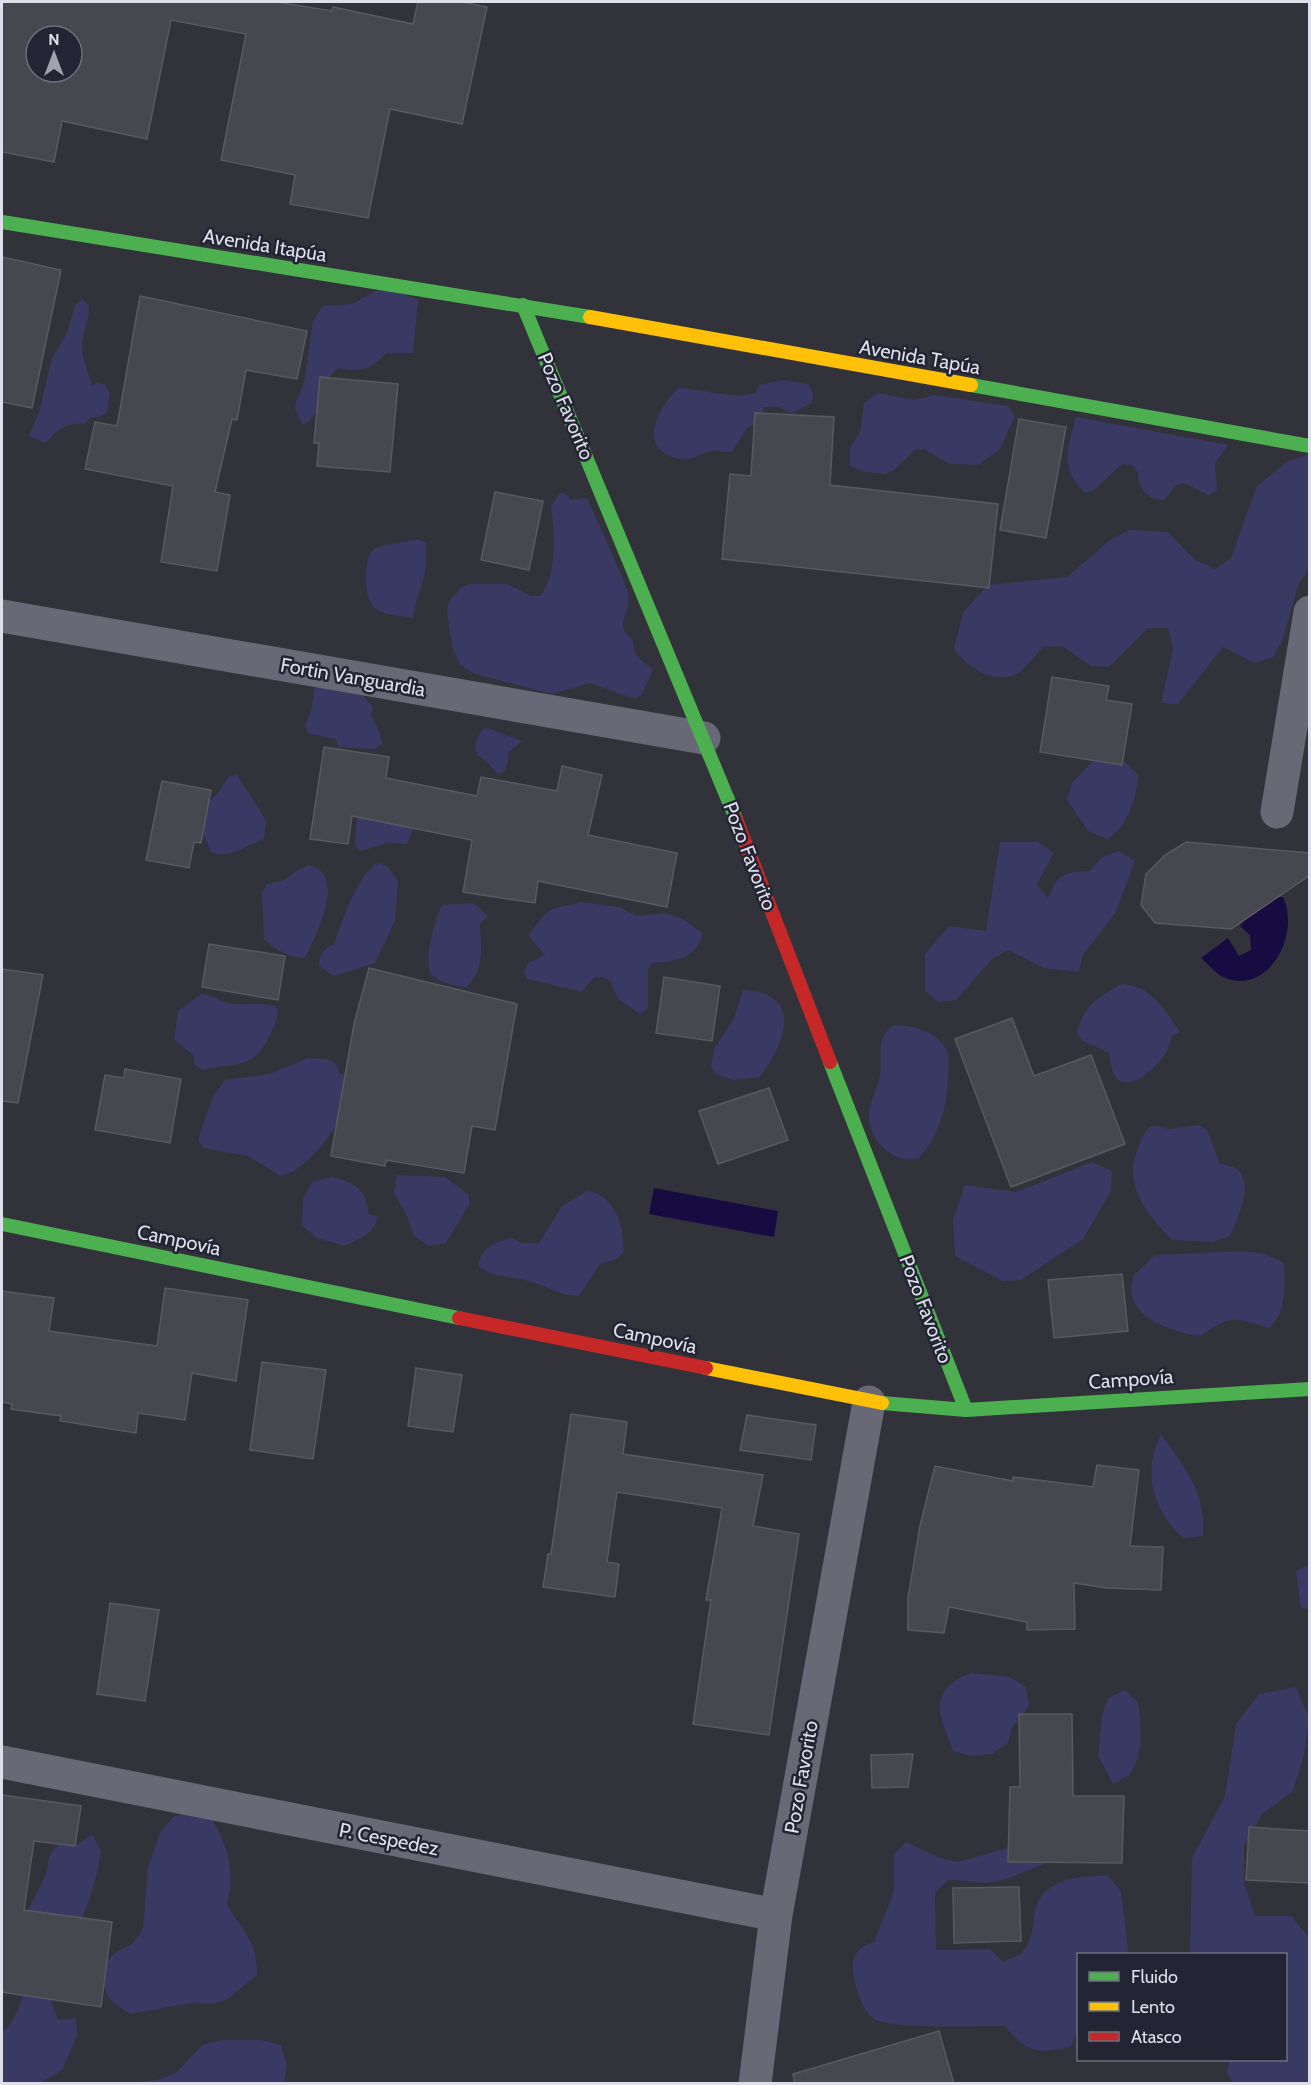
<svg xmlns="http://www.w3.org/2000/svg" width="1311" height="2085" viewBox="0 0 1311 2085" font-family="Cabin,sans-serif">
	<style>
		.green { fill: #393963 }
		.water { fill: #170b42 }
		.building { fill: #47474f; stroke: #595961; stroke-width: 1.5; fill-rule: evenodd }
		.lines { fill: none; stroke-linecap: round; stroke-linejoin: round }
		.street { stroke: #686876; stroke-width: 33 }
		.fast { stroke: #4caf50; stroke-width: 14 }
		.slow { stroke: #ffc107; stroke-width: 14 }
		.jam { stroke: #c62828; stroke-width: 14 }
		.labels { text-anchor: middle; stroke-width: 5; stroke-linejoin: round; paint-order: stroke }
		.street-label { font-size: 20px; fill: #dedfea; stroke: #242534 }
	</style>
	<rect width="100%" height="100%" fill="#32323b"/>
	<!-- green -->
	<path class="green" d="M 385,286 L 418,300 L 413,353 L 386,353 C 371,370 361,372 339,368 C 318,380 326,415 303,425 L 295,409 L 296,401 L 304,384 L 313,321 L 323,306 L 352,304 Z
		M 82,299 L 89,305 C 90,318 85,326 83,338 C 80,353 87,372 93,386 L 97,382 L 105,385 L 110,393 L 107,412 L 100,417 L 91,417 L 84,424 C 66,422 57,430 45,443 L 29,436 L 39,412 L 52,358 L 67,333 L 75,305 Z
		M 783,380 L 808,384 L 813,393 L 812,403 L 792,413 L 779,407 L 763,407 L 764,422 L 747,428 L 732,452 C 724,453 720,450 713,451 C 702,452 693,461 681,459 C 636,453 656,408 679,388 C 707,389 729,400 756,393 L 759,385 Z
		M 878,393 L 914,400 L 934,395 L 1008,406 L 1015,416 L 1000,449 L 978,465 L 949,464 L 924,449 L 915,450 L 893,471 L 885,474 L 866,472 L 850,466 L 850,448 L 860,432 L 864,403 Z
		M 1076,417 L 1228,445 L 1215,463 L 1217,490 L 1209,495 L 1184,483 L 1176,485 L 1164,500 C 1147,500 1138,488 1138,472 L 1132,465 L 1122,464 L 1094,490 L 1085,493 C 1058,466 1068,450 1076,417 Z
		M 1307,455 L 1309,456 L 1309,568 L 1298,586 L 1283,639 L 1273,657 L 1255,663 L 1223,647 L 1178,704 L 1161,703 L 1173,649 L 1168,628 L 1148,628 L 1109,667 L 1091,666 L 1062,646 L 1043,647 C 1035,655 1026,669 1016,674 C 994,685 965,666 954,649 L 963,612 L 988,585 L 1067,577 L 1110,540 L 1129,530 L 1168,532 L 1195,560 L 1215,569 L 1231,558 L 1257,486 L 1288,461 Z
		M 561,492 L 569,496 L 569,500 L 587,498 C 594,515 629,587 629,598 C 629,617 613,625 633,640 C 633,656 641,660 653,669 L 642,694 L 635,699 L 590,683 L 552,694 L 475,674 L 460,665 L 452,647 L 447,610 L 449,601 L 461,588 L 469,584 L 507,584 L 531,596 L 540,596 C 558,574 554,533 551,506 Z
		M 417,539 L 426,543 C 426,553 427,563 425,572 C 422,589 415,599 413,618 C 380,613 366,615 366,577 C 366,569 367,556 373,550 C 378,545 407,542 417,539 Z
		M 323,682 L 360,692 L 373,707 L 371,715 L 380,733 L 382,744 L 374,749 L 339,747 L 335,739 L 308,733 L 305,725 L 312,707 L 314,689 Z
		M 485,727 L 522,741 L 509,752 L 506,770 L 498,774 L 485,760 L 477,755 C 473,743 477,737 485,727 Z
		M 1099,754 L 1117,756 L 1138,774 C 1138,795 1127,829 1107,839 L 1088,831 L 1067,800 L 1072,783 Z
		M 237,775 L 266,820 L 264,839 C 245,845 230,860 211,852 L 204,835 L 196,829 L 198,811 L 219,792 L 229,776 Z
		M 357,816 L 422,823 L 413,829 L 407,844 L 387,843 L 361,851 L 355,845 Z
		M 1000,842 L 1038,842 L 1054,853 L 1037,884 L 1048,898 C 1058,874 1063,872 1090,871 L 1102,857 L 1119,851 L 1135,861 L 1116,912 L 1083,955 L 1079,972 L 1044,968 L 1009,950 L 993,958 L 956,1000 L 939,1002 L 925,991 L 925,954 L 949,926 L 986,931 Z
		M 378,863 L 387,866 L 398,881 L 395,921 L 375,963 L 334,976 L 319,966 C 320,954 323,949 334,944 C 342,922 357,874 378,863 Z
		M 309,865 C 348,874 316,936 305,958 C 290,958 274,949 264,939 L 262,892 L 267,884 C 292,881 290,871 309,865 Z
		M 580,902 L 619,907 L 637,916 L 666,913 L 686,921 L 703,934 C 694,961 676,961 652,963 L 648,970 L 648,1009 L 640,1014 L 618,999 L 611,982 L 603,977 L 594,977 L 582,992 L 527,979 L 524,971 L 528,963 L 545,955 L 528,935 C 535,928 543,913 551,910 C 559,906 570,906 580,902 Z
		M 473,903 L 488,916 L 480,924 C 481,947 485,969 467,987 C 457,987 438,982 431,974 C 423,964 435,914 443,905 Z
		M 1122,984 C 1152,986 1164,1009 1180,1032 L 1172,1036 C 1170,1042 1169,1049 1165,1054 C 1157,1068 1124,1098 1113,1072 C 1111,1067 1110,1059 1109,1053 L 1083,1041 L 1077,1034 C 1081,1008 1100,995 1122,984 Z
		M 743,990 C 805,993 785,1044 760,1077 L 733,1080 L 716,1074 L 711,1067 L 714,1049 L 734,1018 Z
		M 201,994 C 212,995 218,1001 228,1003 C 244,1007 261,1000 277,1007 C 279,1018 275,1024 271,1033 C 254,1071 237,1062 202,1070 L 194,1064 L 194,1056 L 174,1039 L 178,1011 Z
		M 894,1025 C 914,1026 934,1030 946,1049 C 950,1057 948,1068 948,1076 C 947,1108 941,1133 918,1159 C 889,1163 864,1136 870,1107 C 872,1097 877,1089 879,1080 C 884,1059 873,1039 894,1025 Z
		M 308,1058 L 328,1059 L 336,1064 L 340,1074 L 349,1075 C 348,1086 349,1103 344,1113 C 333,1134 304,1172 281,1176 L 248,1156 L 204,1148 L 198,1140 L 213,1096 L 225,1080 L 270,1074 Z
		M 1153,1125 L 1169,1129 L 1199,1125 L 1207,1130 L 1220,1164 C 1225,1165 1234,1166 1238,1170 C 1254,1184 1237,1221 1230,1236 L 1211,1242 L 1172,1240 C 1147,1214 1122,1185 1138,1148 C 1142,1138 1144,1131 1153,1125 Z
		M 1092,1162 L 1112,1171 L 1111,1191 L 1083,1239 L 1021,1280 L 1003,1281 L 955,1256 L 953,1220 L 965,1185 L 1016,1192 Z
		M 397,1175 L 445,1177 L 469,1195 L 469,1205 L 446,1243 L 430,1246 L 414,1236 L 408,1218 L 394,1193 Z
		M 332,1177 C 357,1183 365,1190 369,1214 L 378,1217 C 374,1234 360,1238 345,1246 L 317,1238 L 302,1225 L 303,1199 L 312,1182 Z
		M 587,1191 C 615,1194 625,1228 623,1253 L 617,1259 L 600,1264 L 579,1296 C 559,1295 551,1288 533,1282 C 515,1276 492,1279 478,1265 C 481,1248 496,1241 512,1238 L 522,1243 L 539,1243 L 562,1206 Z
		M 1243,1251 L 1265,1254 L 1284,1263 C 1284,1286 1288,1311 1269,1328 C 1234,1318 1233,1313 1201,1336 C 1178,1333 1137,1322 1132,1295 C 1131,1290 1132,1282 1133,1276 L 1155,1255 Z
		M 1161,1434 C 1185,1468 1206,1492 1203,1536 L 1184,1538 C 1152,1512 1142,1471 1161,1434 Z
		M 1309,1564 L 1309,1609 L 1301,1608 L 1296,1571 Z
		M 971,1673 L 1010,1677 L 1026,1687 L 1029,1706 L 1013,1726 L 1008,1743 L 992,1754 L 970,1756 L 953,1751 C 939,1714 926,1691 971,1673 Z
		M 1296,1687 L 1309,1718 L 1304,1754 L 1293,1791 L 1262,1814 L 1244,1846 L 1244,1883 L 1255,1916 L 1291,1916 L 1309,1937 L 1309,2083 L 1233,2083 L 1227,2073 L 1229,2060 L 1286,2060 L 1286,1954 L 1190,1954 L 1192,1858 L 1225,1796 L 1236,1724 L 1259,1694 Z
		M 1124,1690 L 1138,1702 C 1141,1724 1144,1755 1130,1774 C 1126,1778 1118,1781 1113,1784 L 1098,1756 L 1102,1716 L 1108,1698 Z
		M 190,1812 L 209,1814 C 227,1843 236,1871 227,1904 C 243,1933 257,1938 257,1975 L 227,2000 L 210,2004 L 191,2003 L 130,2014 C 107,2000 103,1993 101,1967 L 115,1953 L 132,1944 L 143,1929 L 148,1867 L 160,1833 L 173,1817 Z
		M 92,1834 L 101,1851 C 93,1906 73,1940 46,1987 L 58,2020 L 76,2018 L 77,2036 L 62,2070 L 40,2083 L 2,2083 L 2,2031 L 4,2031 C 37,1994 17,1964 25,1921 C 29,1904 40,1891 45,1875 C 52,1856 43,1861 60,1843 L 77,1845 Z
		M 906,1842 L 940,1858 L 958,1862 L 1015,1846 L 1056,1848 L 1044,1864 L 1006,1879 L 987,1883 L 948,1880 L 935,1893 L 936,1950 L 990,1949 L 1003,1962 C 1008,1959 1016,1958 1020,1954 C 1042,1936 1023,1903 1053,1886 C 1069,1876 1089,1877 1107,1875 L 1121,1891 L 1128,1950 L 1125,1954 L 1078,1954 L 1078,2030 L 1070,2047 C 1037,2054 1027,2053 1005,2026 C 980,2026 893,2029 876,2020 C 862,2013 855,1987 853,1972 C 851,1955 858,1947 874,1942 L 894,1891 L 894,1854 Z
		M 221,2040 L 261,2040 L 281,2045 L 287,2065 L 284,2083 L 130,2083 L 157,2080 L 176,2073 L 202,2045 Z"/>
	<!-- water -->
	<path class="water" d="M 1283,897 C 1301,935 1268,997 1223,977 C 1215,973 1208,964 1201,958 L 1228,938 L 1239,956 L 1251,950 L 1250,935 L 1240,926 L 1262,898 Z
		M 654,1188 L 778,1211 L 774,1237 L 649,1214 Z"/>
	<!-- building -->
	<path class="building" d="M 2,2 L 277,2 L 332,11 L 333,7 L 413,24 L 418,2 L 462,2 L 487,7 L 462,124 L 390,109 L 368,218 L 290,204 L 295,175 L 221,160 L 246,34 L 171,20 L 147,139 L 62,121 L 54,162 L 2,152 ZM 36,36 L 72,36 L 72,72 L 36,72 Z
		M 2,257 L 61,270 L 32,408 L 2,402 Z
		M 140,296 L 307,331 L 297,379 L 246,370 L 237,420 L 232,419 L 215,492 L 230,495 L 217,571 L 161,562 L 173,486 L 85,469 L 95,422 L 117,426 Z
		M 320,377 L 398,384 L 390,472 L 317,466 L 319,443 L 314,443 Z
		M 755,413 L 834,417 L 830,485 L 998,504 L 989,588 L 722,559 L 730,474 L 751,476 Z
		M 1019,419 L 1066,427 L 1046,538 L 1000,530 Z
		M 495,492 L 543,501 L 529,570 L 481,560 Z
		M 1052,677 L 1109,686 L 1106,700 L 1132,704 L 1122,765 L 1040,752 Z
		M 324,747 L 389,757 L 386,778 L 477,796 L 481,777 L 557,791 L 562,766 L 602,775 L 588,835 L 677,853 L 667,907 L 538,881 L 535,903 L 463,892 L 472,840 L 352,816 L 348,844 L 310,839 Z
		M 162,781 L 211,790 L 201,843 L 194,842 L 189,868 L 146,860 Z
		M 1186,842 L 1310,853 L 1310,875 L 1231,929 L 1155,923 L 1141,905 L 1146,874 L 1165,855 Z
		M 209,944 L 285,956 L 278,1000 L 202,987 Z
		M 369,968 L 517,1004 L 495,1130 L 472,1126 L 464,1173 L 386,1160 L 385,1166 L 331,1156 L 354,1024 Z
		M 2,969 L 43,975 L 18,1103 L 2,1101 Z
		M 664,977 L 720,986 L 712,1041 L 656,1033 Z
		M 1012,1018 L 1034,1076 L 1091,1055 L 1125,1144 L 1011,1187 L 955,1039 Z
		M 125,1069 L 181,1079 L 170,1143 L 95,1130 L 105,1075 L 124,1078 Z
		M 769,1088 L 788,1140 L 718,1164 L 699,1111 Z
		M 1122,1274 L 1128,1331 L 1054,1338 L 1048,1280 Z
		M 165,1288 L 248,1300 L 236,1381 L 192,1373 L 185,1420 L 138,1413 L 136,1433 L 60,1421 L 61,1416 L 11,1409 L 12,1404 L 2,1402 L 2,1291 L 54,1298 L 49,1331 L 157,1346 Z
		M 262,1362 L 326,1370 L 313,1459 L 250,1450 Z
		M 416,1368 L 462,1375 L 453,1432 L 408,1426 Z
		M 571,1414 L 627,1422 L 623,1454 L 763,1475 L 753,1526 L 799,1534 L 769,1735 L 693,1724 L 711,1600 L 706,1600 L 722,1508 L 617,1492 L 607,1562 L 619,1564 L 615,1597 L 543,1587 L 548,1554 L 551,1554 Z
		M 747,1415 L 816,1425 L 811,1460 L 740,1450 Z
		M 1097,1465 L 1139,1470 L 1130,1546 L 1163,1547 L 1161,1590 L 1107,1588 L 1074,1583 L 1075,1629 L 1027,1630 L 1027,1622 L 949,1607 L 944,1633 L 908,1630 L 908,1598 L 920,1526 L 935,1466 L 1013,1481 L 1013,1477 L 1093,1487 Z
		M 110,1603 L 159,1610 L 145,1701 L 97,1694 Z
		M 1019,1714 L 1072,1714 L 1073,1796 L 1124,1796 L 1122,1863 L 1008,1862 L 1010,1787 L 1020,1787 Z
		M 913,1754 L 908,1787 L 872,1788 L 871,1755 Z
		M 2,1795 L 81,1806 L 75,1846 L 34,1841 L 24,1910 L 112,1922 L 101,2007 L 2,1992 Z
		M 1249,1827 L 1310,1831 L 1310,1883 L 1246,1880 Z
		M 1019,1887 L 1021,1941 L 954,1943 L 953,1888 Z
		M 939,2031 L 954,2084 L 795,2084 L 793,2074 Z"/>
	<g class="lines">
		<!-- street -->
		<path class="street" d="M 2,616 L 704,738
			M 1277,812 L 1310,612
			M 2,1762 L 776,1915
			M 755,2084 L 776,1915 L 869,1402"/>
		<!-- fast -->
		<path class="fast" d="M 2,222 L 590,317
			M 523,305 L 736,819
			M 971,385 L 1310,446
			M 830,1062 L 966,1410
			M 2,1224 L 459,1318
			M 882,1403 L 966,1410 L 1310,1389"/>
		<!-- slow -->
		<path class="slow" d="M 590,317 L 971,385
			M 706,1368 L 882,1403"/>
		<!-- jam -->
		<path class="jam" d="M 736,819 L 830,1062
			M 459,1318 L 706,1368"/>
	</g>
	<g class="labels">
		<!-- street labels -->
		<g class="street-label">
			<text transform="translate(265 245) rotate(9)" y="7">Avenida Itapúa</text>
			<text transform="translate(920 357) rotate(10)" y="7">Avenida Tapúa</text>
			<text transform="translate(566 406) rotate(67)" y="7">Pozo Favorito</text>
			<text transform="translate(353 677) rotate(10)" y="7">Fortin Vanguardia</text>
			<text transform="translate(750 856) rotate(69)" y="7">Pozo Favorito</text>
			<text transform="translate(179 1240) rotate(12)" y="7">Campovía</text>
			<text transform="translate(926 1309) rotate(69)" y="7">Pozo Favorito</text>
			<text transform="translate(655 1338) rotate(12)" y="7">Campovía</text>
			<text transform="translate(1131 1379) rotate(-4)" y="7">Campovía</text>
			<text transform="translate(801 1777) rotate(-80)" y="7">Pozo Favorito</text>
			<text transform="translate(389 1839) rotate(11)" y="7">P. Cespedez</text>
		</g>
	</g>
	<!-- border -->
	<rect width="1311" height="2085" fill="none" stroke="#dedfea" stroke-width="6"/>
	<!-- legend -->
	<rect x="1077" y="1953" width="210" height="108" fill="#242534" stroke="#6e6f7d" stroke-width="1.5"/>
	<rect x="1089" y="1972" width="30" height="9" fill="#4caf50" stroke="#6e6f7d" stroke-width="1.5"/>
	<text x="1131" y="1983" font-size="18" fill="#dedfea">Fluido</text>
	<rect x="1089" y="2002" width="30" height="9" fill="#ffc107" stroke="#6e6f7d" stroke-width="1.5"/>
	<text x="1131" y="2013" font-size="18" fill="#dedfea">Lento</text>
	<rect x="1089" y="2032" width="30" height="9" fill="#c62828" stroke="#6e6f7d" stroke-width="1.5"/>
	<text x="1131" y="2043" font-size="18" fill="#dedfea">Atasco</text>
	<!-- north arrow -->
	<g transform="translate(54 54)"><circle r="28" fill="#242534" stroke="#6e6f7d" stroke-width="1.5"/>
	<path d="M0-4.5L10 22L0 15L-10 22Z" fill="#a2a2ad"/>
	<text y="-9" font-size="16" font-weight="bold" text-anchor="middle" fill="#dedfea">N</text>
	</g>
</svg>
